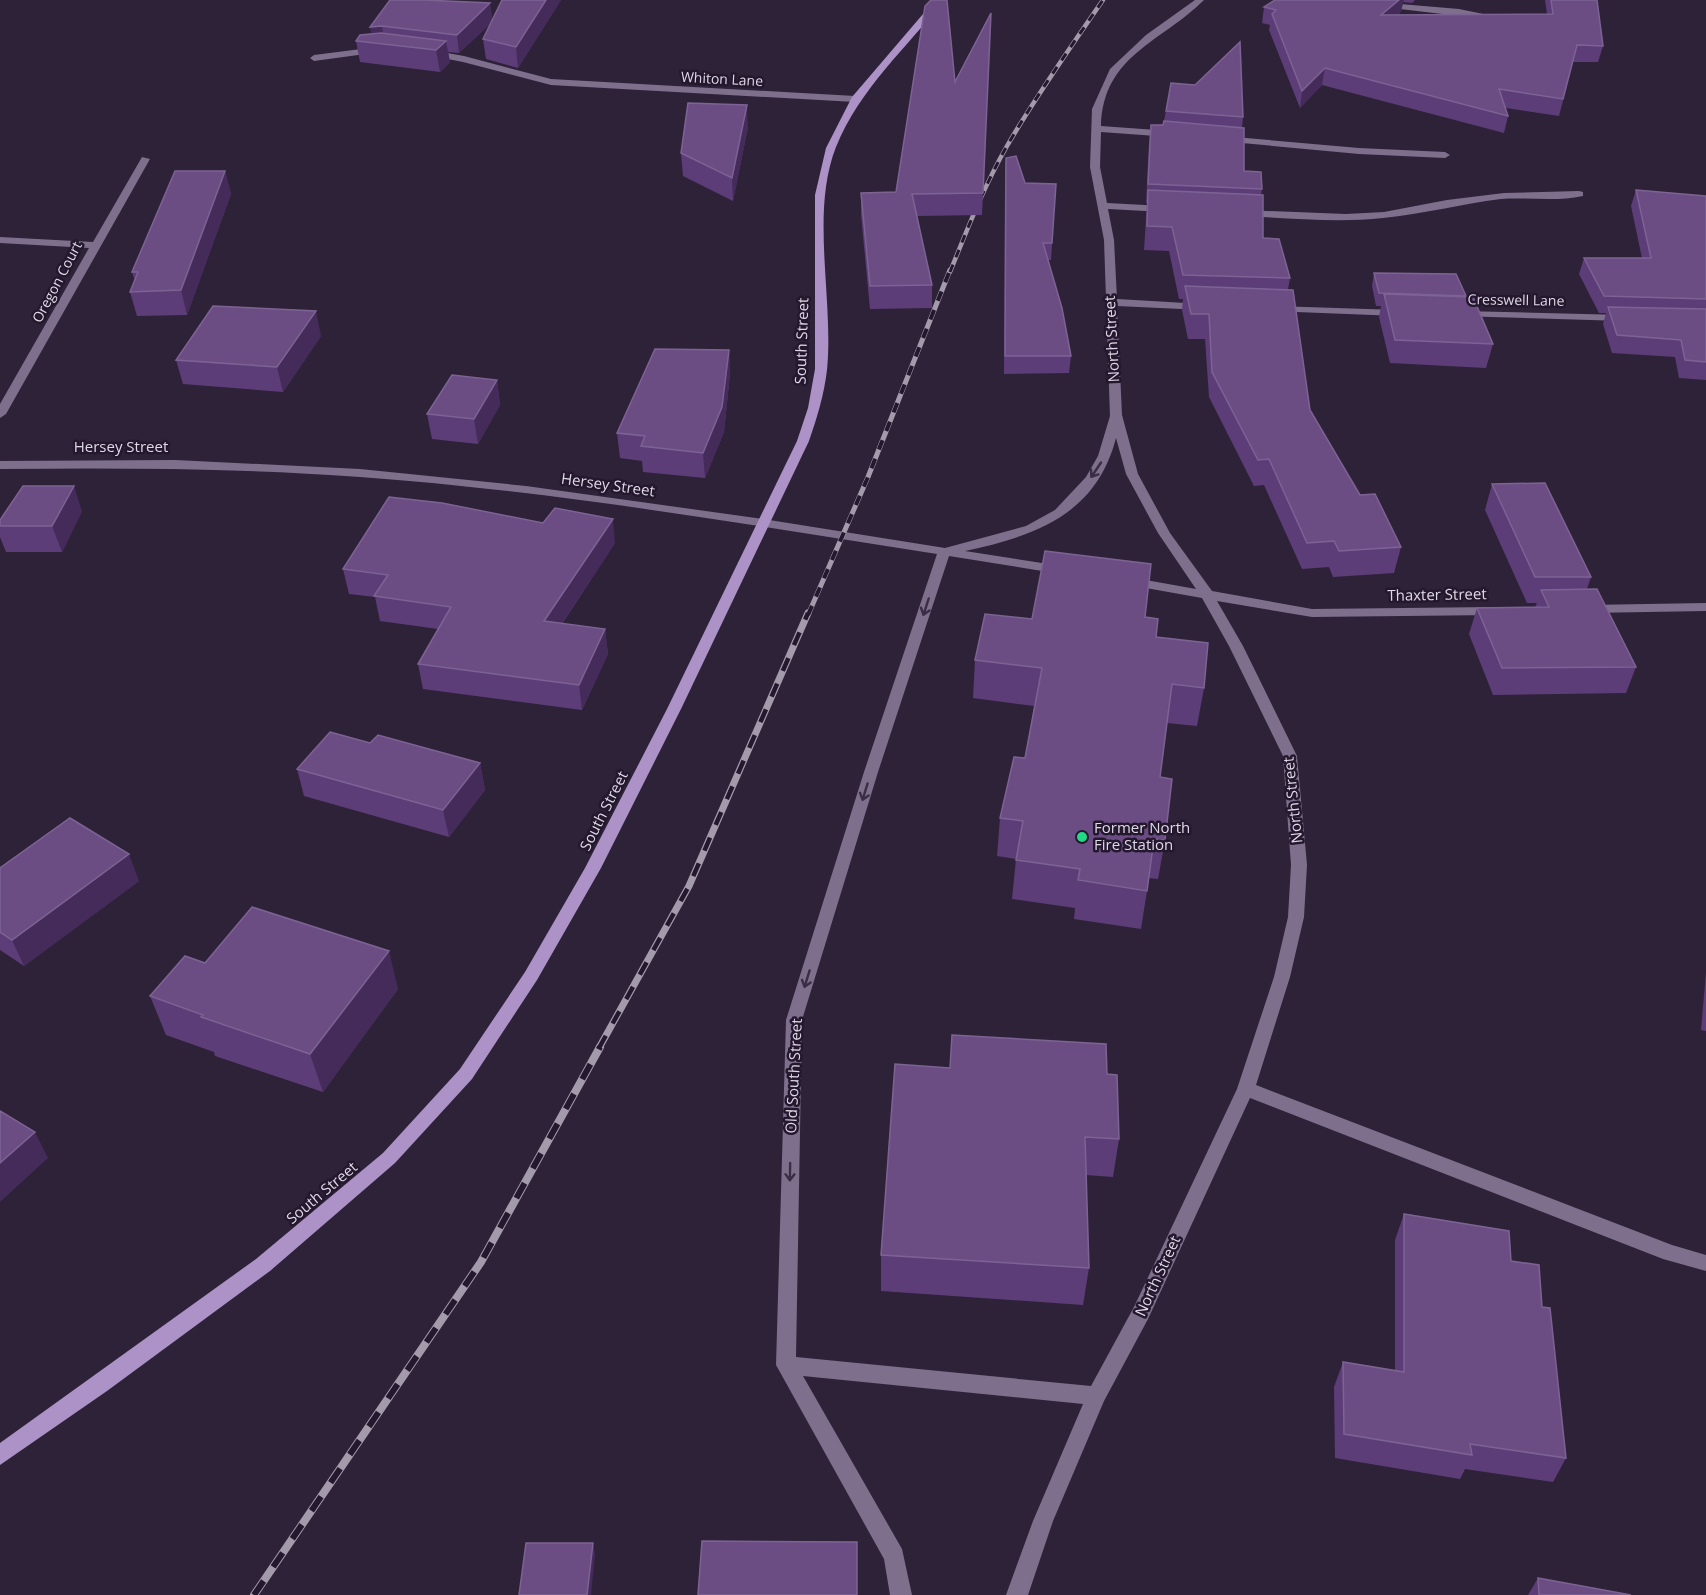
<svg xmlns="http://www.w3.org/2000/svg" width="1706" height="1595" viewBox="0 0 1706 1595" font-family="'Open Sans',sans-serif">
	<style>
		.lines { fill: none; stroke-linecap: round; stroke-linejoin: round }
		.minor { fill: #7e708c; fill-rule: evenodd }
		.major { fill: #ac92c6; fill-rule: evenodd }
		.rail-far3-casing { stroke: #a39aac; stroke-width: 4.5 }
		.rail-far2-casing { stroke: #a39aac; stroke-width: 5 }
		.rail-far1-casing { stroke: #a39aac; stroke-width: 7 }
		.rail-casing { stroke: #a39aac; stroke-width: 8 }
		.rail-far3 { stroke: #24182f; stroke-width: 3; stroke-dasharray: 8; stroke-linecap: butt }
		.rail-far2 { stroke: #24182f; stroke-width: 4; stroke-dasharray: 10; stroke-linecap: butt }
		.rail-far1 { stroke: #24182f; stroke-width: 4.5; stroke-dasharray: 14; stroke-linecap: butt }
		.rail { stroke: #24182f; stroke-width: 6; stroke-dasharray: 17; stroke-linecap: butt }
		.wall { fill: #5d3d78 }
		.shaded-wall { fill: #442b5a }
		.building { fill: #6b4d84; stroke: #7d6394; stroke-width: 1.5 }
		.oneway { stroke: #3a2e46 }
		.poi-dot { fill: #21d887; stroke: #24182f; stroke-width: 2 }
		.labels { text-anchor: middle; stroke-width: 5; stroke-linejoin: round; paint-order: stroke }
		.far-street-label { font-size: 14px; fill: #dfd8e7; stroke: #24182f }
		.street-label { font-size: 15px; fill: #dfd8e7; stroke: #24182f }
		.poi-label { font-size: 15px; fill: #dfd8e7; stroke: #24182f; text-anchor: start }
	</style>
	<rect width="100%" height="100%" fill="#2e2239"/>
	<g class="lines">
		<!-- minor -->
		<path class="minor" d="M 1195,0 L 1204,0 C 1162,42 1103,55 1101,126 L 1170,131 L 1175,134 L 1170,137 L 1101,132 L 1100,167 L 1107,203 L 1164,206 L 1169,209 L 1164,212 L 1108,209 L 1114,240 L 1117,299 L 1203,304 L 1208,307 L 1203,310 L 1117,306 L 1122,415 L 1138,474 L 1170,533 L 1212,591 L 1312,609 L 1495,607 L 1502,611 L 1495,615 L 1312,617 L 1217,601 L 1243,646 L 1297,756 L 1307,865 L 1304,917 L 1290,977 L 1256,1085 L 1672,1245 L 1706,1255 L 1706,1271 L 1663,1259 L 1250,1098 L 1148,1319 L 1104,1401 L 1053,1521 L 1028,1595 L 1006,1595 L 1033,1521 L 1083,1404 L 803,1376 L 902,1549 L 912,1595 L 890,1595 L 884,1559 L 776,1365 L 786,1020 L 864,772 L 937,554 C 745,524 553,491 360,477 C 240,468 120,468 0,469 L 0,461 L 175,460 L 360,469 L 526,486 L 763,519 L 945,548 L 1026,526 L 1055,510 L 1086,477 L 1098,456 L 1110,416 L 1104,240 L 1090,167 L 1092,109 L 1110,69 L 1146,35 ZM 1116,438 L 1126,474 L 1158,533 L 1196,589 L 1129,577 L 1122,581 L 1129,585 L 1202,598 L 1229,646 L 1283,756 L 1291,865 L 1288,917 L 1274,977 L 1237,1089 L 1134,1307 L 1091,1386 L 796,1357 L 802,1020 L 878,772 L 949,556 L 1061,574 L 1066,573 L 1068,570 L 1066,567 L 1061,566 L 965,551 C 1035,536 1096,515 1116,438 Z
			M 1353,0 L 1459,9 L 1498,17 L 1494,20 L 1374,6 Z
			M 377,47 L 381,50 L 380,52 L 314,61 L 310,58 L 314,55 Z
			M 430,50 L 464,56 L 551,79 L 855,96 L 860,99 L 855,102 L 551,85 L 463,62 L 427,55 L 427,51 Z
			M 1223,136 L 1359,148 L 1445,152 L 1450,155 L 1445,158 L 1359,154 L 1220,141 L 1220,137 Z
			M 142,157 L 150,159 L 6,414 L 0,418 L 0,404 L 89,248 L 0,243 L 0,237 L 93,242 Z
			M 1579,191 L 1583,192 L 1583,196 C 1556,202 1528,197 1501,199 C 1461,204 1423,214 1383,218 C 1337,223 1289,218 1242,216 L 1237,213 L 1242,210 L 1346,214 L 1384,212 L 1447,200 L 1504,193 Z
			M 1275,306 L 1398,310 L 1404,313 L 1398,316 L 1271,311 L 1270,309 Z
			M 1461,311 L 1623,315 L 1629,318 L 1623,321 L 1457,316 L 1457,312 Z
			M 1706,603 L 1706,611 L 1588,613 L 1581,609 L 1588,605 Z"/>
		<!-- major -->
		<path class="major" d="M 935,0 L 944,0 C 906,49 860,88 836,147 C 810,213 834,300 827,370 C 824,395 817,418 809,441 L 681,709 L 601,868 L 537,980 L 472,1079 L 395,1163 L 270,1271 L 107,1391 L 0,1465 L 0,1443 L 256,1259 L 383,1153 L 460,1069 L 525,972 L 585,868 L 667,709 L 797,441 L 808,408 L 815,369 L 815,195 L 826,148 L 852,97 Z"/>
		<!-- rail-far3 casing -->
		<g class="rail-far3-casing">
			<path id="rail-far3" d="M 950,272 C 967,230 984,186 1007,146 C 1036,96 1070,48 1103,0"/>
		</g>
		<!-- rail-far2 casing -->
		<g class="rail-far2-casing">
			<path id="rail-far2" d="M 808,615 L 868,477 L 950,270"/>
		</g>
		<!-- rail-far1 casing -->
		<g class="rail-far1-casing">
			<path id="rail-far1" d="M 599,1048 L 689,886 L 808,613"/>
		</g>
		<!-- rail casing -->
		<g class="rail-casing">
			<path id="rail" d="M 254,1595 L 481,1262 L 600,1047"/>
		</g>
		<!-- rail-far3 -->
		<use href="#rail-far3" class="rail-far3"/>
		<!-- rail-far2 -->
		<use href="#rail-far2" class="rail-far2"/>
		<!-- rail-far1 -->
		<use href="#rail-far1" class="rail-far1"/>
		<!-- rail -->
		<use href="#rail" class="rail"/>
	</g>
	<!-- wall -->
	<path class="wall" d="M 390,0 L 493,20 L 561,0 L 518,68 L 486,59 L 483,39 L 491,23 L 459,53 L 448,52 L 450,62 L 440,72 L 360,62 L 356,41 L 371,34 Z
		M 1275,0 L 1415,0 L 1412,3 L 1403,2 L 1401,11 L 1398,15 L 1547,14 L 1545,0 L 1597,0 L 1603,46 L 1598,62 L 1573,62 L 1559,116 L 1506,108 L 1508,116 L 1504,133 L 1322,85 L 1300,108 L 1269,30 L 1270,25 L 1262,23 L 1264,7 Z
		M 991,13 L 982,215 L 917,216 L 932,285 L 932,308 L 870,309 L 861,215 L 861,193 L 896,192 Z
		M 1166,111 L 1243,117 L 1242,128 L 1244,171 L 1262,189 L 1261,195 L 1263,238 L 1290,278 L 1288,289 L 1310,410 L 1360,495 L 1401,547 L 1394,573 L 1333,577 L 1329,567 L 1302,569 L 1264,485 L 1254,486 L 1209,397 L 1205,339 L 1188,339 L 1182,310 L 1183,299 L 1179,299 L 1169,251 L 1144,250 L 1147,203 L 1146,203 L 1149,143 L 1151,125 L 1163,125 Z
		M 748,127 L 733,201 L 683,176 L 681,153 Z
		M 1006,158 L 1025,183 L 1056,184 L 1051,260 L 1048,260 L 1071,356 L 1069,373 L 1004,374 L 1005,174 Z
		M 225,171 L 231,194 L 187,315 L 137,316 L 130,292 L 135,281 L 132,272 Z
		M 1636,190 L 1706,196 L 1706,380 L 1679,378 L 1675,357 L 1612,353 L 1603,324 L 1606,313 L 1599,313 L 1579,274 L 1584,258 L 1642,258 L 1631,206 Z
		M 1374,273 L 1465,297 L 1493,344 L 1486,368 L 1390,363 L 1379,317 L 1381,306 L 1376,306 L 1372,286 Z
		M 321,336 L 283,392 L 183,384 L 176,360 Z
		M 729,350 L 730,374 L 724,432 L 705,478 L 643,472 L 642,461 L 620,458 L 617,433 Z
		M 497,380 L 500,405 L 478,444 L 432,439 L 427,414 Z
		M 1492,484 L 1591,577 L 1587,589 L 1636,667 L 1626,693 L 1493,695 L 1469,634 L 1477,608 L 1535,607 L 1537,603 L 1527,603 L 1485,510 Z
		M 82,511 L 62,552 L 6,552 L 0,537 L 0,520 Z
		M 615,543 L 562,624 L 605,629 L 608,654 L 582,710 L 423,689 L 418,664 L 438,629 L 380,621 L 375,597 L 349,594 L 343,569 Z
		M 1145,617 L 1156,637 L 1204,688 L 1197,726 L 1167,723 L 1160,777 L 1165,840 L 1158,879 L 1149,878 L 1141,929 L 1074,919 L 1075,908 L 1012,899 L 1016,859 L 997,856 L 1000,818 L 1025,758 L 1034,706 L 973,698 L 975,660 L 1032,619 Z
		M 480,763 L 485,790 L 449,837 L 304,796 L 297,769 Z
		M 0,868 L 139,881 L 24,966 L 0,950 Z
		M 205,963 L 398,989 L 323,1092 L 215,1056 L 214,1052 L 166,1035 L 150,996 Z
		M 1706,972 L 1706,1031 L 1701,1030 Z
		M 950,1068 L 1107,1074 L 1119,1139 L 1113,1177 L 1086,1175 L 1089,1268 L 1083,1305 L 881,1291 L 881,1255 Z
		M 1404,1214 L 1511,1261 L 1542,1307 L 1566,1458 L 1553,1482 L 1465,1469 L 1460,1479 L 1335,1458 L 1334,1387 L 1343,1362 L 1395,1370 L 1395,1240 Z
		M 1538,1578 L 1631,1595 L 1528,1595 Z"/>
	<!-- shaded-wall -->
	<path class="shaded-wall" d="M 546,0 L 561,0 L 518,68 L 516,47 Z
		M 1399,0 L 1404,0 L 1401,11 L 1378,31 L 1381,15 Z
		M 490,3 L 493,21 L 459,53 L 457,35 Z
		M 382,26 L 385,44 L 373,43 L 370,27 Z
		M 446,41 L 450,62 L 440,72 L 436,50 Z
		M 1325,68 L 1322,85 L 1300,108 L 1302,91 Z
		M 747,105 L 748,127 L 733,201 L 732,178 Z
		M 225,171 L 231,194 L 187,315 L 181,290 Z
		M 316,311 L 321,336 L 283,392 L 277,367 Z
		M 729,350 L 730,374 L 724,432 L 705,478 L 703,453 Z
		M 497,380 L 500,405 L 478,444 L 474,419 Z
		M 74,486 L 82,511 L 62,552 L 52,526 Z
		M 613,519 L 615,543 L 547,646 L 544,621 Z
		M 605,629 L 608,654 L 582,710 L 579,685 Z
		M 480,763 L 485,790 L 449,837 L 443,810 Z
		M 129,854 L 139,881 L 24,966 L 12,940 Z
		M 389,951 L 398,989 L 323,1092 L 310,1054 Z
		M 35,1132 L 48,1158 L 0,1202 L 0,1163 Z
		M 593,1543 L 595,1554 L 591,1595 L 587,1595 Z"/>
	<!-- building -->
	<path class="building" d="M 390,0 L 425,0 L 490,3 L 457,35 L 382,26 L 370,27 Z
		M 502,0 L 546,0 L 516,47 L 483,39 Z
		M 931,0 L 947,0 L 955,82 L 991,13 L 983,193 L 912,194 L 932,285 L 870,286 L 861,193 L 896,192 L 925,6 Z
		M 1275,0 L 1399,0 L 1381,15 L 1553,14 L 1551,0 L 1597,0 L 1603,46 L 1577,45 L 1563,99 L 1499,89 L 1508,116 L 1325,68 L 1302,91 L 1272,14 L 1276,10 L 1264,7 Z
		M 381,33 L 446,41 L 436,50 L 356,41 L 360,35 Z
		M 1240,42 L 1243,117 L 1166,111 L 1171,83 L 1195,85 Z
		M 688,103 L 747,105 L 732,178 L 681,153 Z
		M 1164,121 L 1244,128 L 1244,171 L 1261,172 L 1262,189 L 1148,184 L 1151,125 L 1163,125 Z
		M 1016,156 L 1025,183 L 1056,184 L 1052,243 L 1043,243 L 1062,308 L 1071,356 L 1005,356 L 1006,158 Z
		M 175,171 L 225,171 L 181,290 L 130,292 L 138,272 L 132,272 Z
		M 1148,190 L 1263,195 L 1263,238 L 1279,239 L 1290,278 L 1183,275 L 1172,227 L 1147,226 Z
		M 1636,190 L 1706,196 L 1706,299 L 1604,296 L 1584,258 L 1651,258 Z
		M 1374,273 L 1456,274 L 1466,296 L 1379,293 Z
		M 1185,286 L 1293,290 L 1310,410 L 1360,495 L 1375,494 L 1401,547 L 1339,551 L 1334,541 L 1307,543 L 1269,459 L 1258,460 L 1212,372 L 1209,314 L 1191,314 Z
		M 1384,294 L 1473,297 L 1493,344 L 1395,340 Z
		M 213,306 L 316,311 L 277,367 L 176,360 Z
		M 1608,307 L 1706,309 L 1706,362 L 1685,360 L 1681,340 L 1617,335 Z
		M 655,349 L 729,350 L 722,407 L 703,453 L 641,446 L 645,436 L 617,433 Z
		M 452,375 L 497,380 L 474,419 L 427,414 Z
		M 1545,483 L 1591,577 L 1535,577 L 1492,484 Z
		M 23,486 L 74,486 L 52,526 L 0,526 L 0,520 Z
		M 389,497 L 442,503 L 543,523 L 555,508 L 613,519 L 544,621 L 605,629 L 579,685 L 418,664 L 451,607 L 374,596 L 388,575 L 343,569 Z
		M 1045,551 L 1151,564 L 1145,617 L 1158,619 L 1156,637 L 1208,643 L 1204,688 L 1172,684 L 1160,777 L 1172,779 L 1165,840 L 1154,839 L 1147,891 L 1078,880 L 1080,869 L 1016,860 L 1023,821 L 1000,818 L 1014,757 L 1025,758 L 1042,668 L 975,660 L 985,614 L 1032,619 Z
		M 1597,589 L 1636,667 L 1502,668 L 1477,608 L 1549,607 L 1541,590 Z
		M 330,732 L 370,743 L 378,735 L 480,763 L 443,810 L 297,769 Z
		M 70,818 L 129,854 L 12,940 L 0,932 L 0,868 Z
		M 252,907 L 389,951 L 310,1054 L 201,1017 L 203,1015 L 150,996 L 185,956 L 205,963 Z
		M 952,1035 L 1106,1044 L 1107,1074 L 1117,1075 L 1119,1139 L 1085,1137 L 1089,1268 L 881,1255 L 895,1064 L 950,1068 Z
		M 0,1111 L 35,1132 L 0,1163 Z
		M 1404,1214 L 1509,1231 L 1511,1261 L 1539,1265 L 1542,1307 L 1550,1308 L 1566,1458 L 1470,1444 L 1472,1455 L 1344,1434 L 1343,1362 L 1404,1372 Z
		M 702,1541 L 857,1542 L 857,1595 L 698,1595 Z
		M 526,1543 L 593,1543 L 587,1595 L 519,1595 Z
		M 1538,1578 L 1631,1595 L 1539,1595 Z"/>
	<!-- one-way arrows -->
	<defs><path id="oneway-shaft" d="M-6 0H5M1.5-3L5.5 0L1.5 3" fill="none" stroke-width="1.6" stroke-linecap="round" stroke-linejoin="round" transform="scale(1.5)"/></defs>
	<g class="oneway">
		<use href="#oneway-shaft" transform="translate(1096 470) rotate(124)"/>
		<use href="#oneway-shaft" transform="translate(926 607) rotate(108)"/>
		<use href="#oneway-shaft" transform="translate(865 792) rotate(107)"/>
		<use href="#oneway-shaft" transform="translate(807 979) rotate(107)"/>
		<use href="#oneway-shaft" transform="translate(790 1172) rotate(91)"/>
	</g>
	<!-- markers -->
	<circle class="poi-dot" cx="1082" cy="837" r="6"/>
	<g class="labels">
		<!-- far-street labels -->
		<g class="far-street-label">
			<text transform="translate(722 79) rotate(3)" y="5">Whiton Lane</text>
			<text transform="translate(57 282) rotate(-62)" y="5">Oregon Court</text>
			<text transform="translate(1516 300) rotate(1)" y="5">Cresswell Lane</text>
		</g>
		<!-- street labels -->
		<g class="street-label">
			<text transform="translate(1112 339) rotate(-93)" y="5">North Street</text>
			<text transform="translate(802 341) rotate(-88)" y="5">South Street</text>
			<text x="121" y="452">Hersey Street</text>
			<text transform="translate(608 485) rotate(8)" y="5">Hersey Street</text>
			<text transform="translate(1437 595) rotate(-1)" y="5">Thaxter Street</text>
			<text transform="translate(1293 800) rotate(-96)" y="5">North Street</text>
			<text transform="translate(604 811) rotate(-63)" y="5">South Street</text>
			<text transform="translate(794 1076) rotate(-87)" y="5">Old South Street</text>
			<text transform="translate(322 1193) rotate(-40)" y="5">South Street</text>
			<text transform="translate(1158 1276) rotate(-65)" y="5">North Street</text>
		</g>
		<!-- poi labels -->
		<g class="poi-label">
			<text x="1094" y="833">Former North<tspan x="1094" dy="17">Fire Station</tspan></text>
		</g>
	</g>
</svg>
